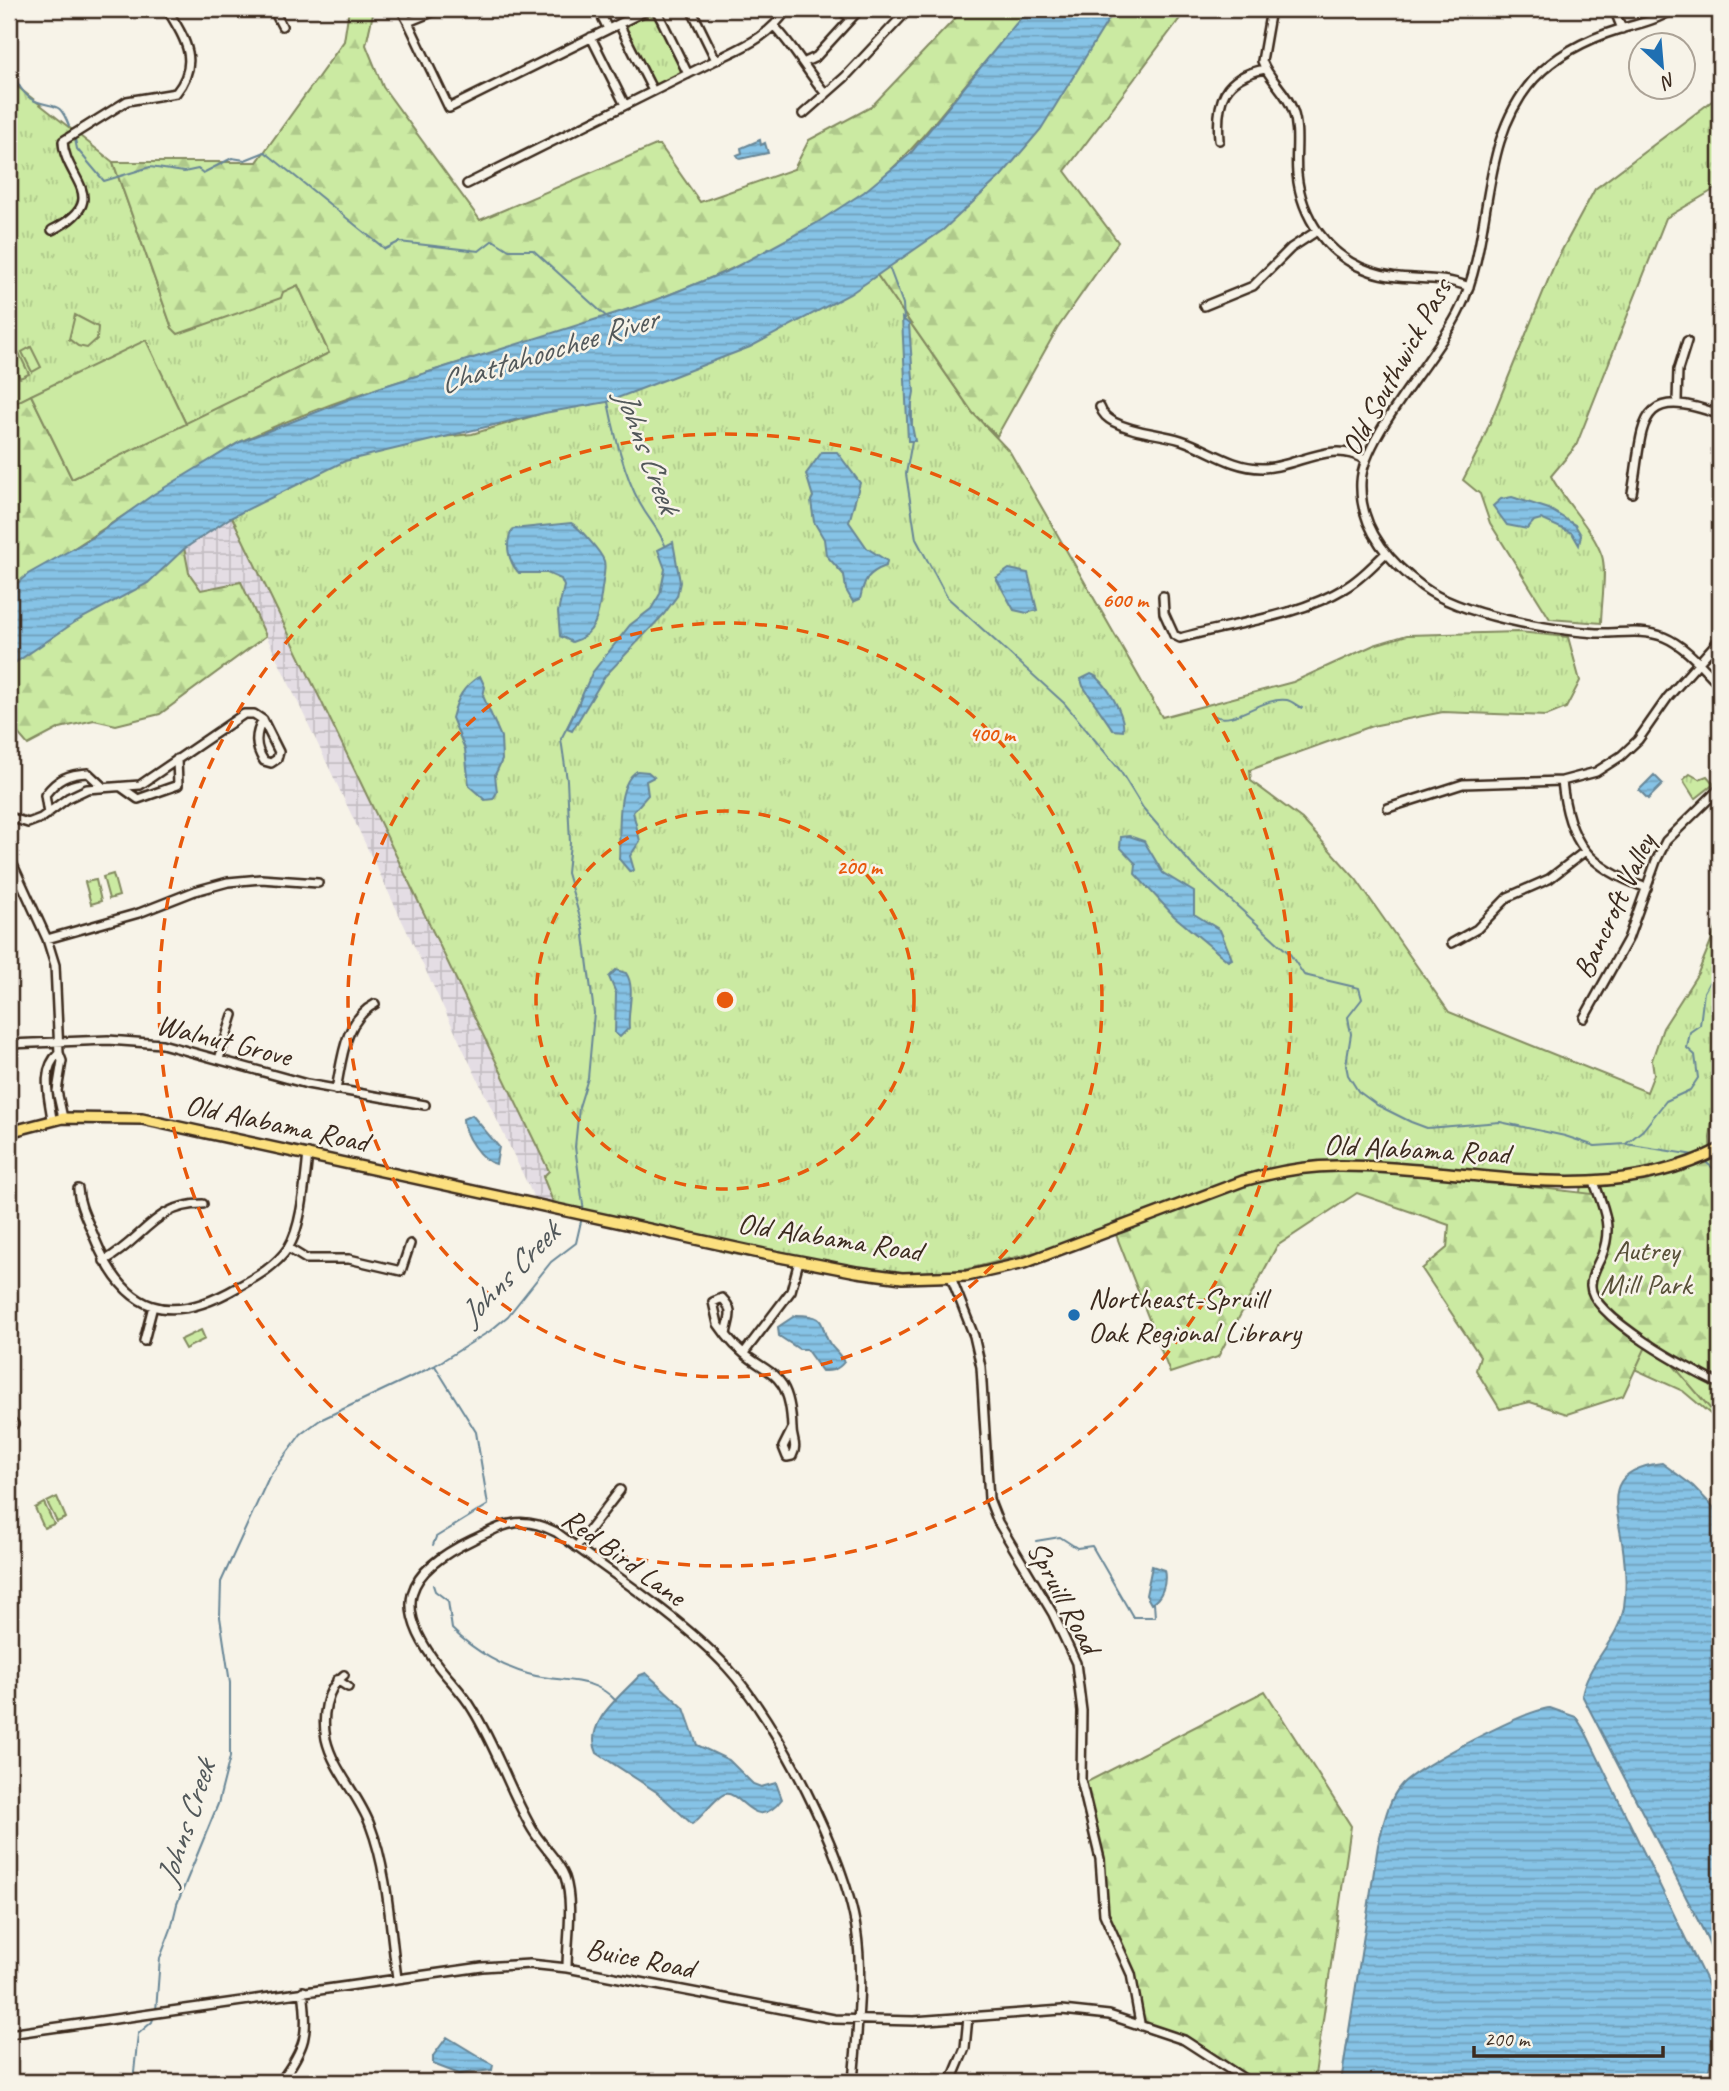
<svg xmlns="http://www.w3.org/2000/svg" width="1729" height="2091" viewBox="0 0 1729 2091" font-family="Caveat,sans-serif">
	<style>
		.built { fill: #e4dde4 }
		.industrial { fill: url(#industrial-grid) }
		.grass { fill: url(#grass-tufts); stroke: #838a60; stroke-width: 2 }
		.forest { fill: url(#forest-firs); stroke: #838a60; stroke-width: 2 }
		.pitch { fill: #cbeaa2; stroke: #838a60; stroke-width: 2 }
		.water { fill: url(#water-rules); stroke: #688696; stroke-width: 2 }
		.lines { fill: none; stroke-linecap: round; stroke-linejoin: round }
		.stream { stroke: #688696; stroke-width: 2 }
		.minor-casing { stroke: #3b2a1e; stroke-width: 12 }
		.major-casing { stroke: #3b2a1e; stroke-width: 14 }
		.minor { stroke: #f7f3e8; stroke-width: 7 }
		.major { stroke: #fce080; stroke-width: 9 }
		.ring { fill: none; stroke: #e8590c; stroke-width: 3.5; stroke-dasharray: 12 9 }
		.poi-dot { fill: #1f6fb2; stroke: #f7f3e8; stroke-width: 2.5 }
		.labels { text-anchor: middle; stroke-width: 5; stroke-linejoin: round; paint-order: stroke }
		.street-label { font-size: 30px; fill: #3b2a1e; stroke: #f7f3e8 }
		.park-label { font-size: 30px; fill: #585038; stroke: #f7f3e8 }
		.poi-label { font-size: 30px; fill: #3b2a1e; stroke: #f7f3e8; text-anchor: start }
		.water-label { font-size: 32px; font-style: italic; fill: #52585a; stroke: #f7f3e8 }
		.centre { fill: #e8590c; stroke: #f7f3e8; stroke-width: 3.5 }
		.ring-label { font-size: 21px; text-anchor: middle; font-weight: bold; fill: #e8590c; stroke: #f7f3e8; stroke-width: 5; stroke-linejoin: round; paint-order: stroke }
	</style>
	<defs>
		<pattern id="industrial-grid" width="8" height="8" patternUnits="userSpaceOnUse" patternTransform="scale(1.75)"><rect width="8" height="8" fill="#e4dde4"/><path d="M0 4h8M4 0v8" fill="none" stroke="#c4bec3"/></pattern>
		<pattern id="grass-tufts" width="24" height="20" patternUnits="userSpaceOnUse" patternTransform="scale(1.75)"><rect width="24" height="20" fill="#cbeaa2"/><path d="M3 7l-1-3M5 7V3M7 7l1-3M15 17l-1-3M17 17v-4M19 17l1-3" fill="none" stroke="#afc98b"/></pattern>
		<pattern id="forest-firs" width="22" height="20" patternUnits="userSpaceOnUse" patternTransform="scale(1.75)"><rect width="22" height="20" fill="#cbeaa2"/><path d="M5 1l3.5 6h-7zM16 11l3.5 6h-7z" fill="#afc98b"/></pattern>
		<pattern id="water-rules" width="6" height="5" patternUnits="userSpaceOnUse" patternTransform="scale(1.75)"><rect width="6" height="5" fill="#86c3e6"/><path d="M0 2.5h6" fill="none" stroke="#6f9fba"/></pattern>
	</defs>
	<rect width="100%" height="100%" fill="#f7f3e8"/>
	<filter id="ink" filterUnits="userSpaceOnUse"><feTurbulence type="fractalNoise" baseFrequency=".0143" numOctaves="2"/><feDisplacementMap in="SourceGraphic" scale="14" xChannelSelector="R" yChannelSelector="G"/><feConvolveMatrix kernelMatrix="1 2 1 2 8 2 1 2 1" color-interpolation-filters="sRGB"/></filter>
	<g filter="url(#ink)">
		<!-- built -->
		<path class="built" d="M 1054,1247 L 1026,1259 L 949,1280 L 898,1278 L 968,1269 Z"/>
		<!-- industrial -->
		<path class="industrial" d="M 229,511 L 549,1171 L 543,1178 L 562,1211 L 538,1206 L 241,583 L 201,590 L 189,573 L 182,538 Z"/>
		<!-- grass -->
		<path class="grass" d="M 647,14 L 657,18 L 682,67 L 679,76 L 660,85 L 651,82 L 626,30 L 629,23 Z
			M 9,80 L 113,162 L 172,328 L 298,285 L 329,353 L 186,424 L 146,341 L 9,406 Z
			M 1720,95 L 1720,186 L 1666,218 L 1576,446 L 1551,476 C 1565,503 1593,529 1602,556 C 1607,571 1601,606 1601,623 L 1550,619 L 1490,523 L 1480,494 L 1463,480 L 1480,447 L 1555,263 L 1595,189 Z
			M 873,269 L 973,413 L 1010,452 L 1162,717 L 1293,682 L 1374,645 L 1407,635 L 1519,632 L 1568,637 L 1580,681 L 1566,708 L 1546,716 L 1443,712 L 1372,726 L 1250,770 L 1251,781 L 1302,819 L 1356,879 L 1449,1012 L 1647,1092 L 1654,1074 L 1652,1060 L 1663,1028 L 1698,973 L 1720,919 L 1720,1061 L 1710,1138 L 1711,1153 L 1720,1150 L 1720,1422 L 1683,1391 L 1619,1362 L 1568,1292 L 1581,1184 L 1480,1182 L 1386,1165 L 968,1269 L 898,1278 L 806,1268 L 724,1252 L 627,1222 L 558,1214 L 543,1177 L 549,1171 L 229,511 L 357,453 L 411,440 L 472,434 L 564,407 Z
			M 1690,774 L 1699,779 L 1707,776 L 1714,784 L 1695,799 L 1683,780 Z"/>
		<!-- forest -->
		<path class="forest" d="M 349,9 L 374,9 L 366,45 L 383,87 L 480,220 L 656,145 L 660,145 L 700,202 L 794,169 L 809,140 L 871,107 L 964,9 L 1028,9 C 1010,35 988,58 967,83 C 934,122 906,161 865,192 C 681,327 444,347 242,441 C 226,449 211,461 196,470 C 132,508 72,551 9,590 L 9,406 L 31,395 L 72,479 L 329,353 L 298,285 L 283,292 L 281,298 L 178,334 L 172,328 L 113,162 L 257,162 L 344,41 Z
			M 1106,9 L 1187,9 L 1065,171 L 1118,242 L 1057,329 L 997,436 L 973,413 L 873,269 Z
			M 183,542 L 189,573 L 201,590 L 241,582 L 266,636 L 160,714 L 116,725 L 94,720 L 60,728 L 28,745 L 9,723 L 9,656 Z
			M 1720,1151 L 1720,1420 L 1650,1338 L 1623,1396 L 1567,1414 L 1530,1402 L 1500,1409 L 1476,1370 L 1480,1356 L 1422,1269 L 1447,1248 L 1449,1225 L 1357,1193 L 1277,1246 L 1218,1357 L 1170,1373 L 1115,1232 C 1187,1205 1263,1167 1341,1164 L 1592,1194 L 1605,1183 Z
			M 1265,1691 L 1351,1826 L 1314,2082 L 1252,2082 L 1170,2032 L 1146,2024 L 1130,1975 L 1100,1909 L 1098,1846 L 1081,1785 Z"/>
		<!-- pitch -->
		<path class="pitch" d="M 75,315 L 98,327 L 97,339 L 87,348 L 78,346 L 69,339 Z
			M 146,340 L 186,424 L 72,479 L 31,395 Z
			M 31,347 L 41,367 L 32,372 L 22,352 Z
			M 19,353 L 29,374 L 20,378 L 10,358 Z
			M 113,874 L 119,896 L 109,899 L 103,877 Z
			M 96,880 L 101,901 L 91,904 L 85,882 Z
			M 201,1330 L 205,1339 L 185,1349 L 180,1340 Z
			M 57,1497 L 66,1518 L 57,1522 L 47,1502 Z
			M 44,1503 L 54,1524 L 44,1528 L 35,1508 Z"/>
		<!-- water -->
		<path class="water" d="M 1028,9 L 1115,9 L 1041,129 L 1001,176 L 943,230 L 850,294 L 750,347 L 607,402 L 544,413 L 345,461 L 230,518 L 184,549 L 148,583 L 75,622 L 9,667 L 9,590 L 28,574 L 92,538 L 154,494 L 240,442 L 378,388 L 651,302 L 730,270 L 815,224 L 864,192 L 910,154 Z
			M 760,140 L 761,145 L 765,143 L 768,153 L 740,159 L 737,155 L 742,153 L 741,148 Z
			M 902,318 L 909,324 L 914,392 L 910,415 L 915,441 L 908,441 Z
			M 822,452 L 837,452 L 860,483 L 849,522 L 867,548 L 887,561 L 886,566 C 867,573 864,580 860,599 L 853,602 L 846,590 L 844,575 L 826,555 L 824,539 L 814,522 L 811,501 L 813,497 L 806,474 Z
			M 1512,497 L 1549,509 L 1575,525 L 1581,535 L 1579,545 L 1572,533 L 1541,519 L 1534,521 L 1527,529 L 1507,525 L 1493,506 L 1501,499 Z
			M 571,523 C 579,527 601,552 604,561 C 606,568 603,580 602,588 C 599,610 598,635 572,642 L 560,636 L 558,612 L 564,586 L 561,579 L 547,573 L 519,573 C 508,561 504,543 513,529 Z
			M 673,542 L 680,582 L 677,596 L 664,614 L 605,676 L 572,731 L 567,729 L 592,673 L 630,625 L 651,609 L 660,594 L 665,569 L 658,550 Z
			M 1009,569 L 1028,573 L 1037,610 L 1027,613 L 1014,610 L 996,578 Z
			M 1091,674 C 1105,679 1126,716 1123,731 L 1113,730 L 1083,686 L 1081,679 Z
			M 480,676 L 485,687 L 483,696 L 501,737 L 502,760 L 495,775 L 497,792 L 493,799 L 485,800 L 469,786 L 465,749 L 452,718 C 457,699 463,686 480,676 Z
			M 637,771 L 648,772 L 654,777 L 646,781 L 648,795 L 633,812 L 640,841 L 630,856 L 634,870 L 630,872 L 619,859 C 621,835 614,785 637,771 Z
			M 1654,775 L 1663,784 L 1648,799 L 1639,790 Z
			M 1129,836 L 1144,841 L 1163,873 L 1194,892 L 1194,914 L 1220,930 L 1232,959 L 1228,961 L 1174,916 L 1135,874 L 1136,864 L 1120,847 L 1121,837 Z
			M 616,970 L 626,973 C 636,988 627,1011 629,1028 L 620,1037 L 615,1033 L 616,993 L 609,977 Z
			M 472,1115 L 499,1147 L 496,1164 C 480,1161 463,1134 463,1119 Z
			M 796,1315 C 831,1315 818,1327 830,1344 C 835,1351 840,1354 844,1362 C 838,1370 832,1371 822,1371 L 806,1349 L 799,1349 L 779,1336 L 778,1327 Z
			M 1662,1463 L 1693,1486 L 1720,1514 L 1720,1970 L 1707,1938 L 1582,1695 C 1587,1663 1619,1640 1624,1607 C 1626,1592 1626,1573 1624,1558 C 1621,1513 1594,1471 1662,1463 Z
			M 1152,1566 L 1164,1570 C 1167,1583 1162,1598 1151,1604 L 1146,1595 Z
			M 646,1673 L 684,1708 L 697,1745 L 729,1760 L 753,1784 L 761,1787 L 776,1783 L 782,1799 C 755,1835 742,1791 725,1794 C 716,1796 703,1817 692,1824 L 658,1793 L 597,1753 C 583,1723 621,1696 640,1675 Z
			M 1550,1708 L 1576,1717 L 1586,1733 L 1713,1995 L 1717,2042 L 1710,2069 L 1700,2082 L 1341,2082 L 1378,1845 C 1383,1826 1388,1799 1402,1784 C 1420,1765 1525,1710 1550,1708 Z
			M 447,2037 L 493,2065 L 492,2070 L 459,2074 L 433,2064 L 433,2056 Z"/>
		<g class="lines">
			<!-- stream -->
			<path class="stream" d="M 9,64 C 15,77 21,95 35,101 C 56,109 59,100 69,126
				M 75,139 L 77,149 L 104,181 L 150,167 L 184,172 L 198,169 L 203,173 L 232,158 L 245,160 L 265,152 L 385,249 L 399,242 L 479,251 L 493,240 L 509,250 L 533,250 L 609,319
				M 889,267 L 903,304 L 904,321
				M 608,402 C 615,437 626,483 645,512 C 653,524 660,532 665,545
				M 912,425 L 912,403
				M 912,441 L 906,474 L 916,539 L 947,597 L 1064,703 L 1119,769 L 1143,808 L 1192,865 L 1290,954 L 1304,975 L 1359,988 L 1362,999 L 1348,1017 L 1351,1034 L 1346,1065 L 1348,1075 L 1358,1091 L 1377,1105 L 1411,1122 L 1427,1128 L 1500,1122 L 1565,1136 L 1595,1146 L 1626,1144 L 1694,1155
				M 579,704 L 561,739 L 567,780 L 570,843 L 567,873 L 583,928 L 594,1013 L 588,1078 L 579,1107 L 575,1147 L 584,1212
				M 1213,715 C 1233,727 1262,696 1287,700 C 1292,701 1297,706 1302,708
				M 1627,1143 L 1643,1130 L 1666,1101 L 1690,1090 L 1698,1078 L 1695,1055 L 1687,1048 L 1690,1032 L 1700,1025 L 1704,992 L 1720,963
				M 1702,1159 L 1720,1174
				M 1036,1541 L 1060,1537 L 1077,1548 L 1092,1546 L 1133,1617 L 1155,1617 L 1154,1603
				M 433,1545 L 436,1537 L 488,1505 L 476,1432 L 435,1366
				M 433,1585 L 435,1591 L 448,1601 L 452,1629 C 474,1651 505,1669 536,1676 C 565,1682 595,1677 616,1701
				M 156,2011 L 160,1958 L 171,1929 L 177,1904 L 218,1804 L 230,1757 L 230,1683 L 220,1617 L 221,1582 L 269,1477 L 301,1434 L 320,1420 L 434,1366 L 490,1331 L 508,1316 L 551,1262 L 576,1243 L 582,1217
				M 133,2082 L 138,2034 L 152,2022 L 154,2016"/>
			<!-- minor casing -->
			<g class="minor-casing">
				<path id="minor" d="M 273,9 L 282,26
					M 401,9 L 408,22 L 440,9
					M 598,9 L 608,29
					M 656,9 L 688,74
					M 840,9 L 851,19
					M 1614,9 L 1622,29
					M 1674,9 C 1657,20 1638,24 1620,29 C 1587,39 1557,54 1534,79 C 1477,143 1495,235 1460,309 C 1438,357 1363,435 1361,482 C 1359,527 1389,562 1423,587 C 1461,615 1548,630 1596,633 C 1619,634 1641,628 1664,637 C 1686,646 1704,669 1720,685
					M 1270,15 L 1262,61 C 1269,80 1287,92 1293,111 C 1300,131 1295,153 1297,174 C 1301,217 1328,257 1370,271 C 1403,283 1436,273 1469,287
					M 408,22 L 449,108 L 649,9
					M 619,24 L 653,91
					M 775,27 C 795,48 807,72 826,94
					M 591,37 L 625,105
					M 716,60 C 745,46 769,37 787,9
					M 803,63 L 816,57 L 860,9
					M 803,114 L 845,77 L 909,9
					M 1219,140 C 1216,101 1223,77 1265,69
					M 467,184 L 716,60 L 691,9
					M 52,230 C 114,199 64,179 63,141 L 127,101 L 176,93 C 201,62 185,39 167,9
					M 1204,306 L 1253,286 L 1291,248 L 1317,231
					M 1677,401 L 1678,370 L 1687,341
					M 1100,407 C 1103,415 1107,418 1114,422 C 1135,433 1159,433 1181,440 C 1209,449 1231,468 1262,468 C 1296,468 1332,438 1365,460
					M 1632,493 C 1644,429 1633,381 1720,415
					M 1163,596 L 1164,613 L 1174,635 L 1180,638 C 1234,623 1297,617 1345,588 C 1361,579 1373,565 1386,553
					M 263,720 L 279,752 L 277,759 L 271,763 L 264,761 C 255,748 254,735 263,720 Z
					M 1562,781 C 1568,842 1588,868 1647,888
					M 121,787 L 138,799 L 178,785 L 177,759
					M 1388,808 L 1463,784 L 1562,781 L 1596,772 L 1621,756 L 1638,740 L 1668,697 L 1720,639
					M 48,814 L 45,795 C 57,779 68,774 88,773 L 103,787
					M 9,817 L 28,823 L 41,818 L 68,798 L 87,789 L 140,785 L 244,714 L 254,714 L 263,720
					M 9,856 L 47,939 L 55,965 L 59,1053 L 62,1061 L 57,1091 L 63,1118
					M 47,939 L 139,913 L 195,891 L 228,882 L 261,879 L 318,883
					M 1452,943 L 1477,929 L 1508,897 L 1549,879 L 1584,852
					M 1584,1018 L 1628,939 L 1656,861 L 1666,841 L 1720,788
					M 9,1044 L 108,1040 L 162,1044 L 307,1084 L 425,1105
					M 219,1059 L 233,1015
					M 336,1090 C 342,1060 344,1020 375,1004
					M 52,1119 C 49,1097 40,1070 59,1053
					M 1594,1182 C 1604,1209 1613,1227 1602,1255 C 1598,1264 1591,1275 1591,1285 C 1589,1316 1693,1372 1720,1384
					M 78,1189 C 79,1207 89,1223 95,1239 C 125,1313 169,1327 238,1287 C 256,1277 276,1266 288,1248 C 302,1227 305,1180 308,1154
					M 288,1248 L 306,1259 L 349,1259 L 401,1271 L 410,1244
					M 104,1261 C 144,1239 154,1204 203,1204
					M 951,1277 L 974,1336 L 981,1367 L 989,1499 L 998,1522 L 1053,1614 L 1076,1663 L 1082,1711 L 1081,1780 L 1100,1859 L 1104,1914 L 1131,1974 L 1140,2023
					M 726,1335 L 718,1324 L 713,1302 L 722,1298 C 736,1312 728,1319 726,1335 C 760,1379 790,1360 792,1429 C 792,1440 798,1445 792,1456 L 787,1457 L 783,1447 L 792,1429
					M 144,1341 L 153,1306
					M 744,1353 L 791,1291 L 799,1261
					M 9,1419 L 14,1424
					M 576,1547 L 620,1490
					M 344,1675 C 325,1689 322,1718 326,1739 C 333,1770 359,1795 370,1825 C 388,1872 390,1928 397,1978
					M 337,1680 L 348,1687
					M 567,1968 C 567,1940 574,1904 565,1877 C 558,1859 542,1846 532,1829 C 510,1791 496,1747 473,1710 C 464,1694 451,1682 440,1668 C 391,1606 405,1572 472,1540 C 506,1524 519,1514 556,1532 C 611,1573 681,1618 727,1667 C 777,1721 845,1856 856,1928 C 864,1979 857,2031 853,2082
					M 9,2034 L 482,1967 L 530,1964 L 567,1968 L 834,2019 L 914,2021 L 1062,2010 L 1109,2015 L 1184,2040 L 1249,2082
					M 952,2079 L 965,2048 L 968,2017
					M 280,2082 C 306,2047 309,2034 303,1991"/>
			</g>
			<!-- major casing -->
			<g class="major-casing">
				<path id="major" d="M 9,1132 L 63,1118 L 142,1119 L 764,1254 L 857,1272 L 902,1278 L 967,1276 L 1024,1263 L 1243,1181 C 1274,1172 1305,1166 1337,1166 C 1466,1165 1599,1211 1720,1149"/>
			</g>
			<!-- minor -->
			<use href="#minor" class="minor"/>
			<!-- major -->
			<use href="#major" class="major"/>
		</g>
	</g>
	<!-- distance rings -->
	<g class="ring">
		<circle cx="725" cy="1000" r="189"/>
		<circle cx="725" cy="1000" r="377"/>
		<circle cx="725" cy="1000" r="566"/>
	</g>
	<!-- markers -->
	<circle class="poi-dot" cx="1074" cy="1315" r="7"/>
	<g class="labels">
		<!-- street labels -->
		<g class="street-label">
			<text transform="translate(1396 367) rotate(-61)" y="10">Old Southwick Pass</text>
			<text transform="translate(1614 906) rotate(-65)" y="10">Bancroft Valley</text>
			<text transform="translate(224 1040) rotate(14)" y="10">Walnut Grove</text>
			<text transform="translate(277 1123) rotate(12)" y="10">Old Alabama Road</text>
			<text transform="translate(1417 1149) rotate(3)" y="10">Old Alabama Road</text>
			<text transform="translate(830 1237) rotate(9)" y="10">Old Alabama Road</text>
			<text transform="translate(624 1557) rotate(36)" y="10">Red Bird Lane</text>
			<text transform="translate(1064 1597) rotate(62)" y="10">Spruill Road</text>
			<text transform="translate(640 1958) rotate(11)" y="10">Buice Road</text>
		</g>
		<!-- park labels -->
		<g class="park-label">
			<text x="1646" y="1260">Autrey<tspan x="1646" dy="34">Mill Park</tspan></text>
		</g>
		<!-- poi labels -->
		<g class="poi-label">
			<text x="1088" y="1308">Northeast-Spruill<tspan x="1088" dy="34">Oak Regional Library</tspan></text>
		</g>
		<!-- water labels -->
		<g class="water-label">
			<text transform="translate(548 350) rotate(-17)" y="11">Chattahoochee River</text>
			<text transform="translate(648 451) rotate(69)" y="11">Johns Creek</text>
			<text transform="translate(509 1273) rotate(-46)" y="11">Johns Creek</text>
			<text transform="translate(185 1823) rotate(-72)" y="11">Johns Creek</text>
		</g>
	</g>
	<circle cx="725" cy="1000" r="10" class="centre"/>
	<g class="ring-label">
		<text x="1125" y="607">600 m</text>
		<text x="992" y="741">400 m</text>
		<text x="859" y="874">200 m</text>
	</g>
	<!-- margin -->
	<rect width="1729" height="2091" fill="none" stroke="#f7f3e8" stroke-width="35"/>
	<rect x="18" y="18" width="1694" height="2056" fill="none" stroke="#3b2a1e" stroke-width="2.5" filter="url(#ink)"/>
	<!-- north arrow -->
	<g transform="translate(1662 66) rotate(154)"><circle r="33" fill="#f7f3e8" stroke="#aca397" stroke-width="2"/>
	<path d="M0-5L12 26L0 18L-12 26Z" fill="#1f6fb2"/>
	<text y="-10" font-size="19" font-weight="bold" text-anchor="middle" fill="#3b2a1e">N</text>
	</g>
	<!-- scale -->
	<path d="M1474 2046v10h189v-10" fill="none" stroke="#3b2a1e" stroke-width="3.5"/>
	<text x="1484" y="2046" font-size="21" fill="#3b2a1e" stroke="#f7f3e8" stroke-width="5" paint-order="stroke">200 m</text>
</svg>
